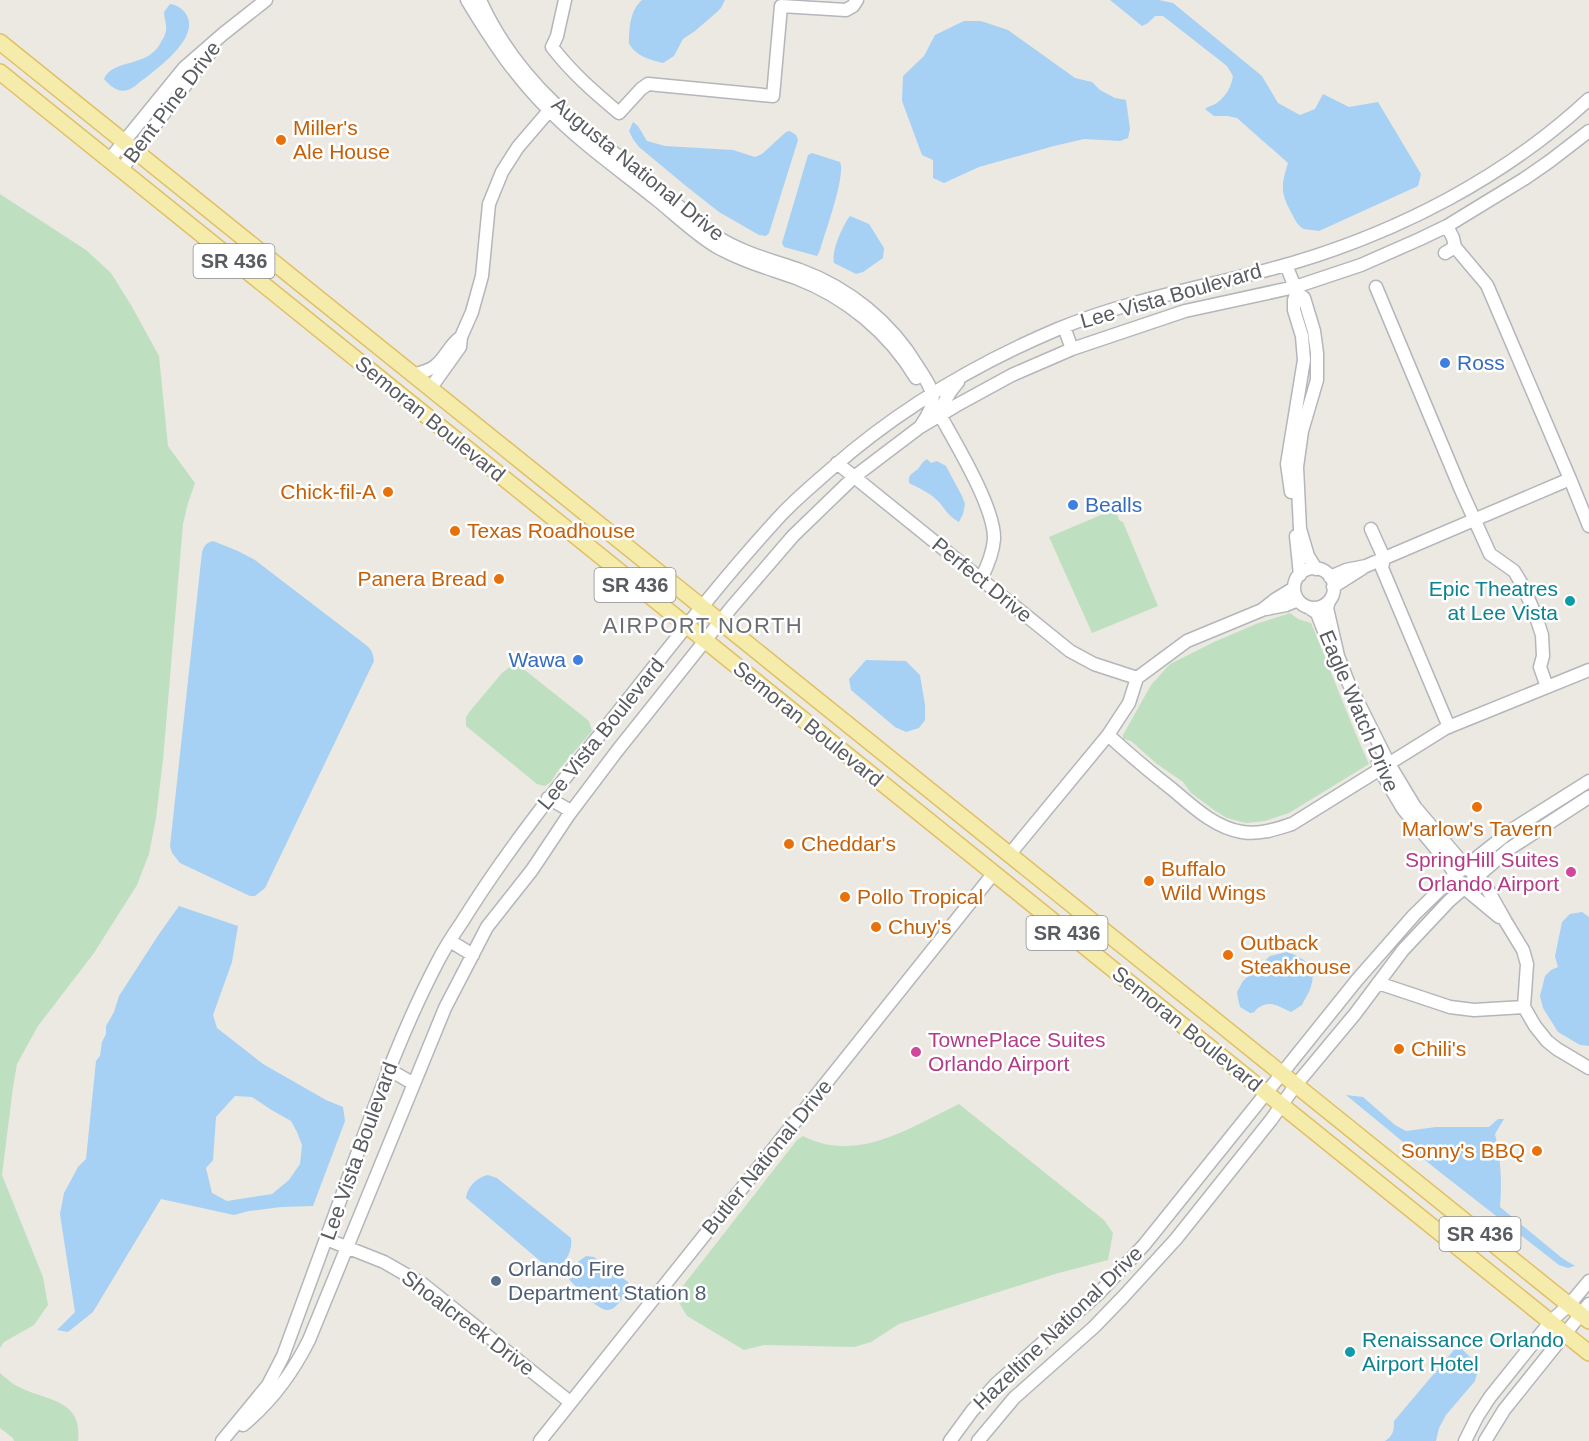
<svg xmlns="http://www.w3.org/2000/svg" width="1589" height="1441" viewBox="0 0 1589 1441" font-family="Helvetica,sans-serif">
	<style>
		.green { fill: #bfe0c0 }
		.water { fill: #a6d1f5; fill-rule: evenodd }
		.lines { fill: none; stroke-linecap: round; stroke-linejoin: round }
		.minor-casing { stroke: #b3b6ba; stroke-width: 15 }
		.major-casing { stroke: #e1c064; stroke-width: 18 }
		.minor { stroke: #fff; stroke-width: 12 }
		.major { stroke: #f5ebab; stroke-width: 15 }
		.food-dot { fill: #e8710a; stroke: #fff; stroke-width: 2 }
		.shop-dot { fill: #3f7fe0; stroke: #fff; stroke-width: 2 }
		.culture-dot { fill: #0f9aa8; stroke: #fff; stroke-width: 2 }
		.hotel-dot { fill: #d1479c; stroke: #fff; stroke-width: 2 }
		.service-dot { fill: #5c6f8a; stroke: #fff; stroke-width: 2 }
		.labels { text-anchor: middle; stroke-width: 5; stroke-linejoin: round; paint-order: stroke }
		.shield { fill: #fff; stroke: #8b8d90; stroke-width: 1.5 }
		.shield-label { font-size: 20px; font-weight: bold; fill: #595c60 }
		.street-label { font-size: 21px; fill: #595c60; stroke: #fff }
		.food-label { font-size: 21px; fill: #c56008; stroke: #fff; text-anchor: start }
		.shop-label { font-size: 21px; fill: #366cbe; stroke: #fff; text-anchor: start }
		.culture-label { font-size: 21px; fill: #0d838f; stroke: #fff; text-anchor: end }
		.hotel-label { font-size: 21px; fill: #b23c85; stroke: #fff; text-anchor: end }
		.service-label { font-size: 21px; fill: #4e5e75; stroke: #fff; text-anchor: start }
		.neighbourhood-label { font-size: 22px; letter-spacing: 1.5px; fill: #6a6e72; stroke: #fff }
	</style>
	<rect width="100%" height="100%" fill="#ebe9e1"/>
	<!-- green -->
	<path class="green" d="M 0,194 L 86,250 L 111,273 L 131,305 L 159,356 L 168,446 L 195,483 L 188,503 L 183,524 L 163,760 L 156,818 L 149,854 L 137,885 L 94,953 L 38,1026 L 17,1064 L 13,1087 L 2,1175 L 43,1277 L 48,1305 L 34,1325 L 4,1342 L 0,1348 Z
		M 1115,509 L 1119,520 L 1123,522 L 1158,606 L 1092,633 L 1049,537 Z
		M 1290,613 L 1298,619 L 1311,623 C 1331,670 1348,718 1369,764 L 1289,813 L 1265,821 L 1246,823 L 1227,818 L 1214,810 L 1191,793 L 1183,782 L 1157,764 L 1131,741 L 1123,739 L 1123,735 L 1151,685 L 1170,664 L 1214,642 L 1256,624 Z
		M 514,664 L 521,667 L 589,721 L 592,731 L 557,772 L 551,782 L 545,786 L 537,784 L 466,726 L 466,717 L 470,711 L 502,673 Z
		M 959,1104 L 1104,1220 L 1113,1233 L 1108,1260 L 1055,1274 L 899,1324 L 871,1342 L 854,1347 L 764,1345 L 744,1350 L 687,1316 L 675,1296 L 797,1140 L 803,1136 C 857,1164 911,1127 959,1104 Z
		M 0,1373 C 6,1378 12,1384 19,1387 C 45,1401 83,1398 78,1441 L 14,1441 L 13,1438 L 0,1428 Z"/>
	<!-- water -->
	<path class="water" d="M 642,0 L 725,0 L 721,8 L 717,12 L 695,31 L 683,39 L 674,56 L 663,63 C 648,59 638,57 629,44 C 629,29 630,10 642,0 Z
		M 1110,0 L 1159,0 L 1173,3 L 1262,76 L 1278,103 L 1300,115 L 1315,109 L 1323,94 L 1349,107 L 1378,102 L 1421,174 L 1418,186 L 1319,231 C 1315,230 1308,230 1304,229 C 1298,226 1295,220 1292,214 C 1280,192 1281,186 1288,163 L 1237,118 L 1227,116 L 1214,116 L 1205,109 C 1209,106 1215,105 1218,102 C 1227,95 1231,87 1233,76 L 1227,66 L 1163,16 L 1155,16 L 1148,23 L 1142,26 Z
		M 170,4 C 178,5 185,10 188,18 C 196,40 159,67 144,79 C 139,82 134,88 128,90 C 118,93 110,86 104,79 C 112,58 150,69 162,40 C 163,40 166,32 166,31 C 167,25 164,18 164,12 Z
		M 964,21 L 981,21 L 1008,30 L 1075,78 L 1092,82 L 1100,90 L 1115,98 L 1126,100 L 1130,129 L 1128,138 L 1120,141 L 1084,139 L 1054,146 L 979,167 L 944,183 L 933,178 L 933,160 L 922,155 L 902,101 L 903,76 L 924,56 L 935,35 Z
		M 633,122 L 638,126 L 647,141 L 665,146 L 733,150 L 755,157 L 762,154 L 786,132 L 790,131 L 796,135 L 798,140 L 769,233 L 766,236 L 759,235 L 719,212 L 686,186 L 639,147 L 633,139 L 629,131 Z
		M 812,153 L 840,162 C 846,175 825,233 820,250 L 817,256 L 784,247 L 782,243 L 808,155 Z
		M 850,216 L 869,224 L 884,248 L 883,258 L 863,272 L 856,274 L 834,263 C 831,251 843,225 850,216 Z
		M 927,459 L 931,463 L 937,461 L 946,466 L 962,496 L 965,504 L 963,514 L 959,522 C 947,515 946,510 938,501 C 930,493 919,488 909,483 C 908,474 912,474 918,469 C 921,465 922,462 927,459 Z
		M 213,541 L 238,551 L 255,560 L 366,645 C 372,650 373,653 374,661 L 265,888 L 255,896 L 250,896 L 180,863 L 172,853 L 170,846 L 202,552 C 204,546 206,543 213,541 Z
		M 866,660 L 906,661 L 920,675 L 925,705 L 925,720 L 919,728 L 906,732 L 895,727 L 851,690 L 849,679 Z
		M 179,906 L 238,926 L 232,962 L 213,1015 L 217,1028 L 263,1064 L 326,1100 L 343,1107 L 345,1121 L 313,1206 L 281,1207 L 249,1211 L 234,1215 L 161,1199 L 93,1312 L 68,1332 L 57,1330 L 75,1312 L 60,1214 L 64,1193 L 78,1167 L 86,1159 L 96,1061 L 100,1056 L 102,1042 L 106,1034 L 106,1026 L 114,1012 L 119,996 L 159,934 ZM 235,1096 L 252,1097 L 270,1109 L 291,1121 L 297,1132 L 302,1145 L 300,1164 L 289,1180 L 272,1194 L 227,1201 L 212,1193 L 206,1168 L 213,1160 L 216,1117 Z
		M 1582,912 L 1589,917 L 1589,1046 L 1580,1045 L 1558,1032 L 1543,1008 L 1540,996 L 1545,976 L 1551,970 L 1558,967 L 1555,956 L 1562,922 L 1570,914 Z
		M 1287,952 C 1307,959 1319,968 1309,992 C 1307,996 1304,1000 1302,1005 L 1291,1012 C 1280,1007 1270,999 1258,1008 C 1251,1014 1259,1011 1250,1013 L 1240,1007 L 1238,999 L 1237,992 L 1243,981 L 1270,956 Z
		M 1346,1095 L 1363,1097 L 1395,1125 L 1406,1131 L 1436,1127 L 1489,1127 L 1498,1119 L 1504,1119 L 1495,1134 C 1501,1158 1502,1182 1500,1207 L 1562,1258 L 1575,1266 L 1568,1268 L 1559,1265 L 1436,1169 Z
		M 488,1175 L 497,1178 L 571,1238 C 573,1252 565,1265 552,1271 L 466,1198 C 467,1187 477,1177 488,1175 Z
		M 586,1256 L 594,1257 L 628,1282 L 629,1286 C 626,1293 617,1310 608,1310 C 598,1311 575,1286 568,1278 L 579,1261 Z
		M 1462,1349 L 1479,1366 L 1475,1381 L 1446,1415 L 1439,1428 L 1436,1441 L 1385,1441 C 1393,1436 1394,1431 1394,1421 L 1454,1350 Z"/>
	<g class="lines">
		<!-- minor casing -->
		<g class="minor-casing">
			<path id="minor" d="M 467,0 C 491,40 515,76 548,109 C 581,143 620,170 656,199 C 676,215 695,234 717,247 C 744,262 768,268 796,278 C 846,297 889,333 916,378
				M 480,0 C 497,38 524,74 554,103 C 575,124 601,142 624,161 C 655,187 685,212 716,236 C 739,252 774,261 800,270 C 849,288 891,322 918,367 C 933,391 940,398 922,424
				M 565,0 L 557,36 L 552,47 C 572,73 594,92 619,113 L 641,89 L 648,84 L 773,96 L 781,6 L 846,10 L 853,6 L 857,0
				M 109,160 L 184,68 L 223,34 L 266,0
				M 121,170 L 212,50
				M 1455,247 L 1487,285 L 1570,479
				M 1445,253 L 1455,247 L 1453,238 L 1447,226
				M 1286,265 L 1297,292 L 1304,298 L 1314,331 L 1317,353 L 1317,380 L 1302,431 L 1297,467 L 1300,529 L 1308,556 L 1316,569
				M 1376,287 L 1461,490 L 1490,554 L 1514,571 L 1523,586 L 1535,614 L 1542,635 L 1543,656 L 1540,667 L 1547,687
				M 1064,327 L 1072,349
				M 412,375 C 420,373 429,371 435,366 C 446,358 449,345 461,337
				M 958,382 C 949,392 943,401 940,415 C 956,444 995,508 994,539 C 993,553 987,567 981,579
				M 430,389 L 460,347 L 461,337 L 472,312 L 482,276 L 489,204 L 502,172 L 518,147 L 554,105
				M 837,463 L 1070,651 L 1094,664 L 1137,678
				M 1291,492 L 1287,464 L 1304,360 L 1302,336 L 1294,310 L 1294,300 L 1297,292
				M 1371,529 L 1384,558 L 1382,568 L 1449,727
				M 1296,536 L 1300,575
				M1294 588a20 20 0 1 1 40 0a20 20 0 1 1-40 0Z
				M 1330,577 L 1346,570 L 1366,566 L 1570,479 L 1589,526
				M 1333,587 L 1363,568
				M 1329,601 L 1327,608 L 1338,656 L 1348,682 L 1389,764 L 1415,807 L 1466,867 L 1484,883 L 1506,922 L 1523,950 L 1527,964 L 1524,1007 L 1535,1026 L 1547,1041 L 1557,1049 L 1589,1068
				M 1308,607 L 1317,613 L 1329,644
				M 1266,609 L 1286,605 L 1298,600
				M 1137,678 L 1187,641 L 1262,610 L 1276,599 L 1294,588
				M 1108,735 C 1129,754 1150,772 1172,789 C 1192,806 1215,828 1242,832 C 1260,835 1276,829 1292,824 L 1446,728 L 1589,670
				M 1378,762 L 1380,770 L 1403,809 L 1448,863 L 1463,887 L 1499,917
				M 548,798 L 571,811
				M 1009,855 L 1108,735 L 1129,703 L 1137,678
				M 450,941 L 473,955
				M 1378,983 L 1450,1007 L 1474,1010 L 1524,1007
				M 388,1069 L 414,1084
				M 326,1239 L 384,1262 L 424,1285 L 570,1402
				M 243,1425 C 271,1402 293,1372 309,1340 L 445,1008 L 487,927 L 532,870 L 568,816 L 617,751 L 731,608 L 793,536 L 854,477 L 920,427 L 957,405 L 1012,375 L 1072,349 L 1185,311 L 1295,287 L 1361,265 L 1420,239 L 1447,226 L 1524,179 L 1550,161 L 1589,131
				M 222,1441 L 268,1385 L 283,1356 C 305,1296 327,1236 349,1176 C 376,1103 401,1032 437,963 C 444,949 453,935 462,922 C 506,851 558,786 610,722 C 666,652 721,580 781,515 C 797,498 814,484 831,469 C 899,409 975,364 1058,329 C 1133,298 1212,286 1289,264 C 1399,232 1505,177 1589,99
				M 540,1441 L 993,874
				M 950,1441 L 972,1411 L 996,1384 L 1098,1294 L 1144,1245 L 1357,980 L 1414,915 L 1455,875 L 1513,829 L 1589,781
				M 978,1441 L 1014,1398 L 1094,1327 L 1123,1297 L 1176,1239 L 1271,1120 L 1295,1086 L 1355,1014 L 1403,950 L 1449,901 L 1509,849 L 1589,797
				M 1465,1441 L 1477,1417 L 1490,1397 L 1551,1321 L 1569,1305 L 1589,1281
				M 1485,1441 L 1504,1410 L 1589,1304"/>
		</g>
		<!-- major casing -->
		<g class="major-casing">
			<path id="major" d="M 0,42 L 1589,1321
				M 0,72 L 1589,1353"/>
		</g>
		<!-- minor -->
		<use href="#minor" class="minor"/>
		<!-- major -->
		<use href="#major" class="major"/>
	</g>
	<!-- markers -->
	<g class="food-dot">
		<circle cx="281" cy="140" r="6"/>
		<circle cx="388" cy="492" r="6"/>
		<circle cx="455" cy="531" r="6"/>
		<circle cx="499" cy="579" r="6"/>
		<circle cx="1477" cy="807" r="6"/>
		<circle cx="789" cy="844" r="6"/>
		<circle cx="1149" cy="881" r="6"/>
		<circle cx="845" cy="897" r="6"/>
		<circle cx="876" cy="927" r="6"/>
		<circle cx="1228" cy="955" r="6"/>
		<circle cx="1399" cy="1049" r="6"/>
		<circle cx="1537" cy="1151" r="6"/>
	</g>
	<g class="shop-dot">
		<circle cx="1445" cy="363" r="6"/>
		<circle cx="1073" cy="505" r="6"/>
		<circle cx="578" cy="660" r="6"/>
	</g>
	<g class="culture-dot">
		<circle cx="1570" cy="601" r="6"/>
		<circle cx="1350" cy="1352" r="6"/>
	</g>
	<g class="hotel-dot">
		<circle cx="1571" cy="872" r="6"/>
		<circle cx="916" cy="1052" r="6"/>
	</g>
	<circle class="service-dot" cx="496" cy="1281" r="6"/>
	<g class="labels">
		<!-- shield labels -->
		<g class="shield">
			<rect x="193.5" y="244" width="81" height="34" rx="4.5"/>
			<rect x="594.5" y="568" width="81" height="34" rx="4.5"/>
			<rect x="1026.5" y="916" width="81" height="34" rx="4.5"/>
			<rect x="1439.5" y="1217" width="81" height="34" rx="4.5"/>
		</g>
		<g class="shield-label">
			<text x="234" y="268">SR 436</text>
			<text x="635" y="592">SR 436</text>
			<text x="1067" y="940">SR 436</text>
			<text x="1480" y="1241">SR 436</text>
		</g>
		<!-- street labels -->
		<g class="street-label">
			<text transform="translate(172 102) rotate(-53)" y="7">Bent Pine Drive</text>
			<text transform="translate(638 169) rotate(39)" y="7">Augusta National Drive</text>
			<text transform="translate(1171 296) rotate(-16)" y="7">Lee Vista Boulevard</text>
			<text transform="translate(430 419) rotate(39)" y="7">Semoran Boulevard</text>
			<text transform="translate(982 580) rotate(39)" y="7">Perfect Drive</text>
			<text transform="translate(1359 711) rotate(67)" y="7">Eagle Watch Drive</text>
			<text transform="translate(808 724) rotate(39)" y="7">Semoran Boulevard</text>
			<text transform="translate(601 734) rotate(-51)" y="7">Lee Vista Boulevard</text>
			<text transform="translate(1187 1029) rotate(39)" y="7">Semoran Boulevard</text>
			<text transform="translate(359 1151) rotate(-70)" y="7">Lee Vista Boulevard</text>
			<text transform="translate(767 1157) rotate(-51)" y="7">Butler National Drive</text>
			<text transform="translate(468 1323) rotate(37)" y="7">Shoalcreek Drive</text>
			<text transform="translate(1058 1328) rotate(-44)" y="7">Hazeltine National Drive</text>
		</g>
		<!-- food labels -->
		<g class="food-label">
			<text x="293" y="135">Miller's<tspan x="293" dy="24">Ale House</tspan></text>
			<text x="376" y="499" text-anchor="end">Chick-fil-A</text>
			<text x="467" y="538">Texas Roadhouse</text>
			<text x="487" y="586" text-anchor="end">Panera Bread</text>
			<text x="1477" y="836" text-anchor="middle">Marlow's Tavern</text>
			<text x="801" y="851">Cheddar's</text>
			<text x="1161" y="876">Buffalo<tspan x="1161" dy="24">Wild Wings</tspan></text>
			<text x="857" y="904">Pollo Tropical</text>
			<text x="888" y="934">Chuy's</text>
			<text x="1240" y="950">Outback<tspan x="1240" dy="24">Steakhouse</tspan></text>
			<text x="1411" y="1056">Chili's</text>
			<text x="1525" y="1158" text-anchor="end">Sonny's BBQ</text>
		</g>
		<!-- shop labels -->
		<g class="shop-label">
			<text x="1457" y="370">Ross</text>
			<text x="1085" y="512">Bealls</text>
			<text x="566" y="667" text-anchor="end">Wawa</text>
		</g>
		<!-- culture labels -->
		<g class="culture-label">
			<text x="1558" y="596">Epic Theatres<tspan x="1558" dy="24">at Lee Vista</tspan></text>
			<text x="1362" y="1347" text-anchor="start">Renaissance Orlando<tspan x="1362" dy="24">Airport Hotel</tspan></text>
		</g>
		<!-- hotel labels -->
		<g class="hotel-label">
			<text x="1559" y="867">SpringHill Suites<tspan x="1559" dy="24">Orlando Airport</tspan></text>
			<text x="928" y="1047" text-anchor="start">TownePlace Suites<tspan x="928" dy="24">Orlando Airport</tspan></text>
		</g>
		<!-- service labels -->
		<g class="service-label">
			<text x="508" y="1276">Orlando Fire<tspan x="508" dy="24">Department Station 8</tspan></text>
		</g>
		<!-- neighbourhood labels -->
		<g class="neighbourhood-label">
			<text x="703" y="633">AIRPORT NORTH</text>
		</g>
	</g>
</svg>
